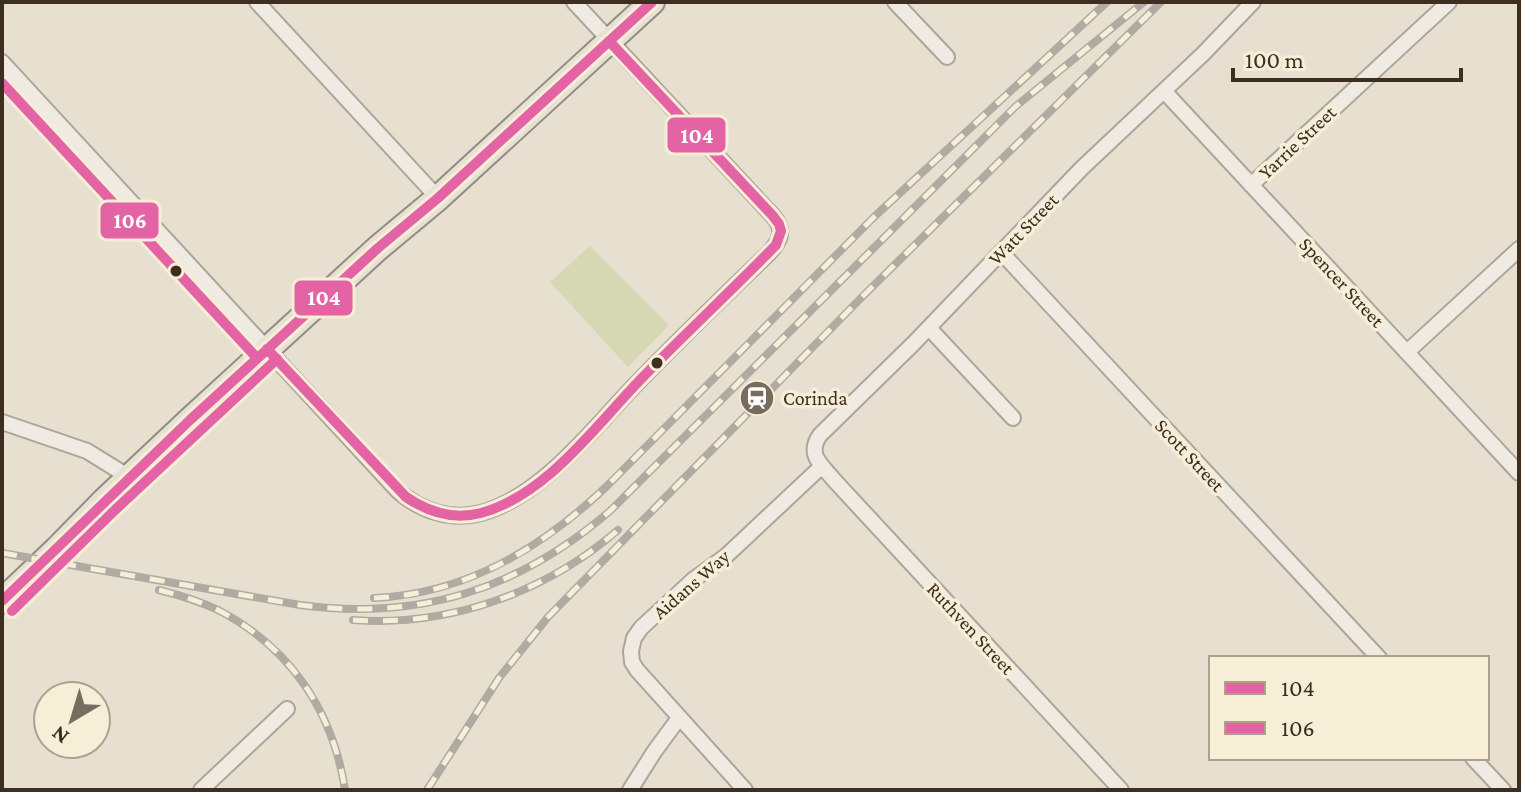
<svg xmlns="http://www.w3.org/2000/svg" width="1521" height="792" viewBox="0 0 1521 792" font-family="'Crimson Pro',serif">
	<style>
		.green { fill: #d6d7b3 }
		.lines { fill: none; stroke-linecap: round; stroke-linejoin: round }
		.street-casing { stroke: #ada599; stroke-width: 18 }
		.primary-casing { stroke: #928b80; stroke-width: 28 }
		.street { stroke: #efebe3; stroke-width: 14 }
		.primary { stroke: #e6e1d4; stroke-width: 24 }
		.rail-casing { stroke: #afaaa2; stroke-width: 8 }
		.rail { stroke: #f7eed8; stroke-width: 5; stroke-dasharray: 15; stroke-linecap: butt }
		.bus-1-casing { stroke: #f7eed8; stroke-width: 16 }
		.bus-2-casing { stroke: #f7eed8; stroke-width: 16 }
		.bus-1 { stroke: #e463a4; stroke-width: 10 }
		.bus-2 { stroke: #e463a4; stroke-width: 10 }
		.bus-dot { fill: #3d2e20; stroke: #f7eed8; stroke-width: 3 }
		.labels { text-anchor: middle; stroke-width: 7; stroke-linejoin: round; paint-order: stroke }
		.street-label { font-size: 20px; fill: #3d2e20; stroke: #f7eed8 }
		.poi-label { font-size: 20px; fill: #3d2e20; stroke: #f7eed8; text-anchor: start }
		.line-badge { stroke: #f7eed8; stroke-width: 3 }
		.badge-label { font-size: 22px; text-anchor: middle; font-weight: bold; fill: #fff }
	</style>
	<rect width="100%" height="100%" fill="#e7e0d1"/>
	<!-- green -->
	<path class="green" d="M 590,246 L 669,325 L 628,367 L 550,282 Z"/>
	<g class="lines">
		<!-- street casing -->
		<g class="street-casing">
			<path id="street" d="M 257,2 L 438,198
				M 895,2 L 947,57
				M 2,62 L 397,490 C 420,511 451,521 481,513 C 542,497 596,425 638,382 C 681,338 725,295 769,253 C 781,240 785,230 773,216 L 574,2
				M 1164,91 L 1519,473
				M 1251,185 L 1449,2
				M 1001,252 L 1379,658
				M 929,328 L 1013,418
				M 1407,352 L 1519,249
				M 2,422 L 87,451 L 129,477
				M 1473,758 L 1503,790
				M 201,790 L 287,709
				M 630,790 L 654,752 L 679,718
				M 745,790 L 637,670 L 632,662 L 631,651 L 634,638 L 641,628 L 693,580 L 726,556 L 822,466
				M 1121,790 L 834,480 C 822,465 806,455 820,435 L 913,344 L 1082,168 L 1203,54 L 1253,2"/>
		</g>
		<!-- primary casing -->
		<g class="primary-casing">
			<path id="primary" d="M 2,601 L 56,550 L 105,500 L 190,420 L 378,248 L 438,198 L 652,2"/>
		</g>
		<!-- street -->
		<use href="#street" class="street"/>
		<!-- primary -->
		<use href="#primary" class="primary"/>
		<!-- rail casing -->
		<g class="rail-casing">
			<path id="rail" d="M 2,553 L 300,605 C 420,621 519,589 610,511 L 1015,107 L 1144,2
				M 159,590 C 179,595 199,601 218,610 C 290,647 333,711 345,790
				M 374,598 C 466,594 542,548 607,486 L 874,217 L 1107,2
				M 353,620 C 449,627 545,593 618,530
				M 427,790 L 499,678 L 548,617 L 859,300 L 1161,2"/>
		</g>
		<!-- rail -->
		<use href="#rail" class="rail"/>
		<!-- bus-1 casing -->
		<g class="bus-1-casing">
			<path id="bus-1" d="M 609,41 L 773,216 L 779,224 L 781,231
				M 267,349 L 406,497 C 428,512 454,520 481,513 C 547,495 596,425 642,378 C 686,333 732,290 776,245 L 781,231
				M 2,601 L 190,420 L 378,248 L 438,198 L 652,2"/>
		</g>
		<!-- bus-2 casing -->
		<g class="bus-2-casing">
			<path id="bus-2" d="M 2,83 L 257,358
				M 12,611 L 115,510 L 277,359"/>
		</g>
		<!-- bus-1 -->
		<use href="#bus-1" class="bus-1"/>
		<!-- bus-2 -->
		<use href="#bus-2" class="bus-2"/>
	</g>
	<!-- icons -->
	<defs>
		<g id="station-disc" transform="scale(1.8)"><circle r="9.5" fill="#786c5e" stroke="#f7eed8"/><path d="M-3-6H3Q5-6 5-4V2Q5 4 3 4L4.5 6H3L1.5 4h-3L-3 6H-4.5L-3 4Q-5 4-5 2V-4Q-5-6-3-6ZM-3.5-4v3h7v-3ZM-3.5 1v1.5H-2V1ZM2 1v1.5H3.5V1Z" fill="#fff"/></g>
	</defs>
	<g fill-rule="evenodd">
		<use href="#station-disc" x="757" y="398"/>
	</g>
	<!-- markers -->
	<g class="bus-dot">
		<circle cx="176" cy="271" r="7"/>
		<circle cx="657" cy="363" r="7"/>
	</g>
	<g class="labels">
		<!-- street labels -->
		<g class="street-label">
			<text transform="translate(1297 142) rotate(-43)" y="7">Yarrie Street</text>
			<text transform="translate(1023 229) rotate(-46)" y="7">Watt Street</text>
			<text transform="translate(1342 282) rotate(47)" y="7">Spencer Street</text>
			<text transform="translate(1190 455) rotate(47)" y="7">Scott Street</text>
			<text transform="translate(691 584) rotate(-41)" y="7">Aidans Way</text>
			<text transform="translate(971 628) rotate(47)" y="7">Ruthven Street</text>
		</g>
		<!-- poi labels -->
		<g class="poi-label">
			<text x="783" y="405">Corinda</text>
		</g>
	</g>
	<g class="line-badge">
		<rect x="666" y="116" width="61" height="38" rx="8" fill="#e463a4"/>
		<rect x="99" y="201" width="61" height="39" rx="8" fill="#e463a4"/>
		<rect x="293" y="279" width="61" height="38" rx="8" fill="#e463a4"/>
	</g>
	<g class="badge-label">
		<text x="697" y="143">104</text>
		<text x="130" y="228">106</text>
		<text x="324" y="305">104</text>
	</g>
	<!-- border -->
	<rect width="1521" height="792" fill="none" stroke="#3d2e20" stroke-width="8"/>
	<!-- legend -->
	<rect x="1209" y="656" width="280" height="104" fill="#f7eed8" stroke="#ada18e" stroke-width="2"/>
	<rect x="1225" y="682" width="40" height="12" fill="#e463a4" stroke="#ada18e" stroke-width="2"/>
	<text x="1281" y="696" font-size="24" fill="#3d2e20">104</text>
	<rect x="1225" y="722" width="40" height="12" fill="#e463a4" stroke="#ada18e" stroke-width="2"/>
	<text x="1281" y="736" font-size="24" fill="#3d2e20">106</text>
	<!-- north arrow -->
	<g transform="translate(72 720) rotate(218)"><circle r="38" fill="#f7eed8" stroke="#ada18e" stroke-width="2"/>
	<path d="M0-6L14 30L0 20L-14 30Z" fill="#786c5e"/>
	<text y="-12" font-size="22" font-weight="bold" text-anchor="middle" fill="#3d2e20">N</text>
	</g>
	<!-- scale -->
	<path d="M1233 68v12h228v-12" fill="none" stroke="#3d2e20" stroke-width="4"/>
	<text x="1245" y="68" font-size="24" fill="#3d2e20" stroke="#f7eed8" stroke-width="6" paint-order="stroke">100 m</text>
</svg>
